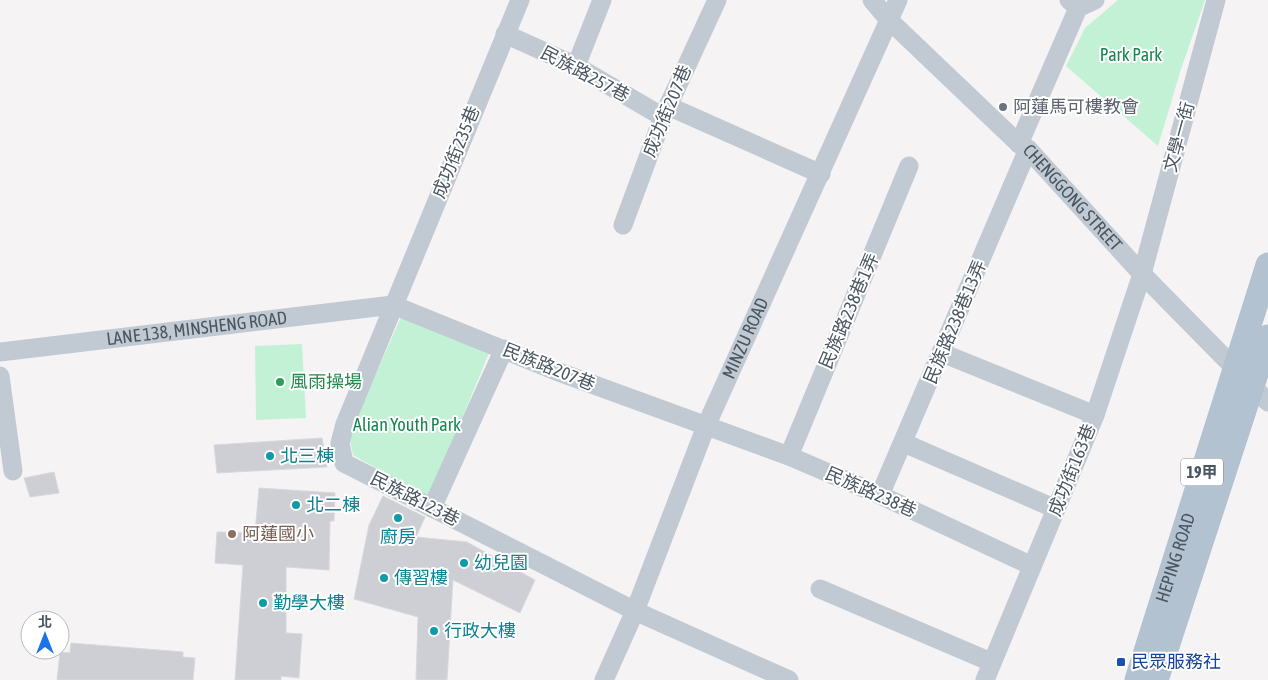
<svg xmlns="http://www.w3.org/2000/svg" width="1268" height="680" viewBox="0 0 1268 680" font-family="'Asap Condensed','Noto Sans TC',sans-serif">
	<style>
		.green { fill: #c3f1d5 }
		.building { fill: #cdcfd5; stroke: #d7d9de }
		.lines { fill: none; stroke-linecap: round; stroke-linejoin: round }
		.minor { stroke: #c1cad2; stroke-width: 19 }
		.major { stroke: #b3c2d1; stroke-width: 25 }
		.worship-dot { fill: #6b7280; stroke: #fff; stroke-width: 2 }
		.leisure-dot { fill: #2e9e5b; stroke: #fff; stroke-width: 2 }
		.culture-dot { fill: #0f9aa8; stroke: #fff; stroke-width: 2 }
		.education-dot { fill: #8d6e63; stroke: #fff; stroke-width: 2 }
		.transit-dot { fill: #1a4fb4; stroke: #fff; stroke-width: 2 }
		.labels { text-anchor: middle; stroke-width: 4; stroke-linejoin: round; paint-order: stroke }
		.shield { fill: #fff; stroke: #808990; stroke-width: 1 }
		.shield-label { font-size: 16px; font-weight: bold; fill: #4a5661 }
		.park-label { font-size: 18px; fill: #17864f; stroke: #fff }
		.street-label { font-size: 18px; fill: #4a5661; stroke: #fff }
		.worship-label { font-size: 18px; fill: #5b616d; stroke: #fff; text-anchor: start }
		.leisure-label { font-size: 18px; fill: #27864d; stroke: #fff; text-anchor: start }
		.culture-label { font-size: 18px; fill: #0d838f; stroke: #fff; text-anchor: start }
		.education-label { font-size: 18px; fill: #785e54; stroke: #fff; text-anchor: start }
		.transit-label { font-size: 18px; fill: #164399; stroke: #fff; text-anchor: start }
	</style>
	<rect width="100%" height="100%" fill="#f5f3f3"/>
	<!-- green -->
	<path class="green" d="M 1118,0 L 1205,0 L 1181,69 L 1158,146 L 1066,66 L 1085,28 Z
		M 402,315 L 489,353 L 429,498 L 353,455 L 349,435 Z
		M 302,344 L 306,418 L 256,420 L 255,346 Z"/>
	<!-- building -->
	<path class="building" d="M 322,438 L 327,467 L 217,473 L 214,445 Z
		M 54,472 L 59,493 L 30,497 L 24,478 Z
		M 259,488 L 335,493 L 334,521 L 330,521 L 329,570 L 286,567 L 286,633 L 302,634 L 299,678 L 281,676 L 281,680 L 235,680 L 243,565 L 215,563 L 217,532 L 255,533 Z
		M 383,496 L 425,517 L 416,537 L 467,542 L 535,580 L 520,613 L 453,580 L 447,680 L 416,680 L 418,617 L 354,599 L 369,525 Z
		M 71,643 L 183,652 L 183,657 L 195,658 L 193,680 L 57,680 L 60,652 L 70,653 Z"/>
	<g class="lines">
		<!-- minor -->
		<g class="minor">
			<path d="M 520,0 L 345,424 L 340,443 L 344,463 L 635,611 L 789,680"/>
			<path id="s1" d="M 872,0 L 889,20 L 1019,144 L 1028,149 L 1142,274 L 1268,402"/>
			<path d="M 1078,8 L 1095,0"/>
			<path d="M 505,34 L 576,66 L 663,117"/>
			<path d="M 576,66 L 602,0"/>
			<path d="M 668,106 L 821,174"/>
			<path d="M 1019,144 L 1078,8 L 1069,0"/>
			<path d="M 623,225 L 663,117 L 717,0"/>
			<path id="s2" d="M 0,352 L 393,305 L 556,371 L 789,456 L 880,495 L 1032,566"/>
			<path d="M 942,353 L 1095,415"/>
			<path d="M 0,376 L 13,471"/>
			<path d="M 904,443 L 1056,509"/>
			<path d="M 789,456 L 909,166"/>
			<path d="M 880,495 L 1028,149"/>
			<path d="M 432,508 L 504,349"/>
			<path d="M 820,589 L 991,662"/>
			<path id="s3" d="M 604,680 L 635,611 L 706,426 L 898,0"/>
			<path d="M 985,680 L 1095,415 L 1142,274 L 1216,0"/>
		</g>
		<!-- major -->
		<g class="major">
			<path id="s4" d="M 1137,680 L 1268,265"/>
			<path d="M 1156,680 L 1268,337"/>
		</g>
	</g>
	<!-- markers -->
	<circle class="worship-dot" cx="1003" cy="107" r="5"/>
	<circle class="leisure-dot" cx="280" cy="382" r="5"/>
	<g class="culture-dot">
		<circle cx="270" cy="456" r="5"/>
		<circle cx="296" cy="505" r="5"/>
		<circle cx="398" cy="518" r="5"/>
		<circle cx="464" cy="563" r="5"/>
		<circle cx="384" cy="578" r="5"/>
		<circle cx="263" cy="603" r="5"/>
		<circle cx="434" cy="631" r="5"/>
	</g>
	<circle class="education-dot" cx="232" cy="534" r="5"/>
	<rect class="transit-dot" x="1116" y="657" width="10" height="10" rx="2.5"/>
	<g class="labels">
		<!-- shield labels -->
		<rect class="shield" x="1181" y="458.5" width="42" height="27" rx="4"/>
		<g class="shield-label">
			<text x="1202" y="478">19甲</text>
		</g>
		<!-- park labels -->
		<g class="park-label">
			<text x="1131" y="61">Park Park</text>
			<text x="407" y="431">Alian Youth Park</text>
		</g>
		<!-- street labels -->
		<g class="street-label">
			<text transform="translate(585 74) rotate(28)" y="6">民族路257巷</text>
			<text transform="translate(667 111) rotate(-67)" y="6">成功街207巷</text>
			<text transform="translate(1179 137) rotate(-75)" y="6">文學一街</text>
			<text transform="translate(456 152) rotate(-68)" y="6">成功街235巷</text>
			<text dy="6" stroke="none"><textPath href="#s1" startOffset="282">CHENGGONG STREET</textPath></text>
			<text transform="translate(849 311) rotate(-67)" y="6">民族路238巷1弄</text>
			<text transform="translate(955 322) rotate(-67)" y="6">民族路238巷13弄</text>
			<text dy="6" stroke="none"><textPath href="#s2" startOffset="198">LANE 138, MINSHENG ROAD</textPath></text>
			<text dy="6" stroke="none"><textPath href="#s3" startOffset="370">MINZU ROAD</textPath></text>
			<text transform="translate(549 367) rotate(22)" y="6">民族路207巷</text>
			<text transform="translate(1072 470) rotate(-68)" y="6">成功街163巷</text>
			<text transform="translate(871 492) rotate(24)" y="6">民族路238巷</text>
			<text transform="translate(415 499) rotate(27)" y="6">民族路123巷</text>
			<text dy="6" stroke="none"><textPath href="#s4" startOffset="128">HEPING ROAD</textPath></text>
		</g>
		<!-- worship labels -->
		<g class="worship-label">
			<text x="1013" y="113">阿蓮馬可樓教會</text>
		</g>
		<!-- leisure labels -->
		<g class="leisure-label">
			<text x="290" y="388">風雨操場</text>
		</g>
		<!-- culture labels -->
		<g class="culture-label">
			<text x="280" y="462">北三棟</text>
			<text x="306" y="511">北二棟</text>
			<text x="398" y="543" text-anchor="middle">廚房</text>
			<text x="474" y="569">幼兒園</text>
			<text x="394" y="584">傳習樓</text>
			<text x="273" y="609">勤學大樓</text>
			<text x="444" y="637">行政大樓</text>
		</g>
		<!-- education labels -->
		<g class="education-label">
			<text x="242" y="540">阿蓮國小</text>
		</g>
		<!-- transit labels -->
		<g class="transit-label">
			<text x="1131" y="668">民眾服務社</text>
		</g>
	</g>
	<!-- north arrow -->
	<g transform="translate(45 635)"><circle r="24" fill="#ffffff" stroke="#b7bbc0"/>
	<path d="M0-4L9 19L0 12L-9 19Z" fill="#1a73e8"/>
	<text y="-8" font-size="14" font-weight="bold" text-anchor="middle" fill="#4a5661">北</text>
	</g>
</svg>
